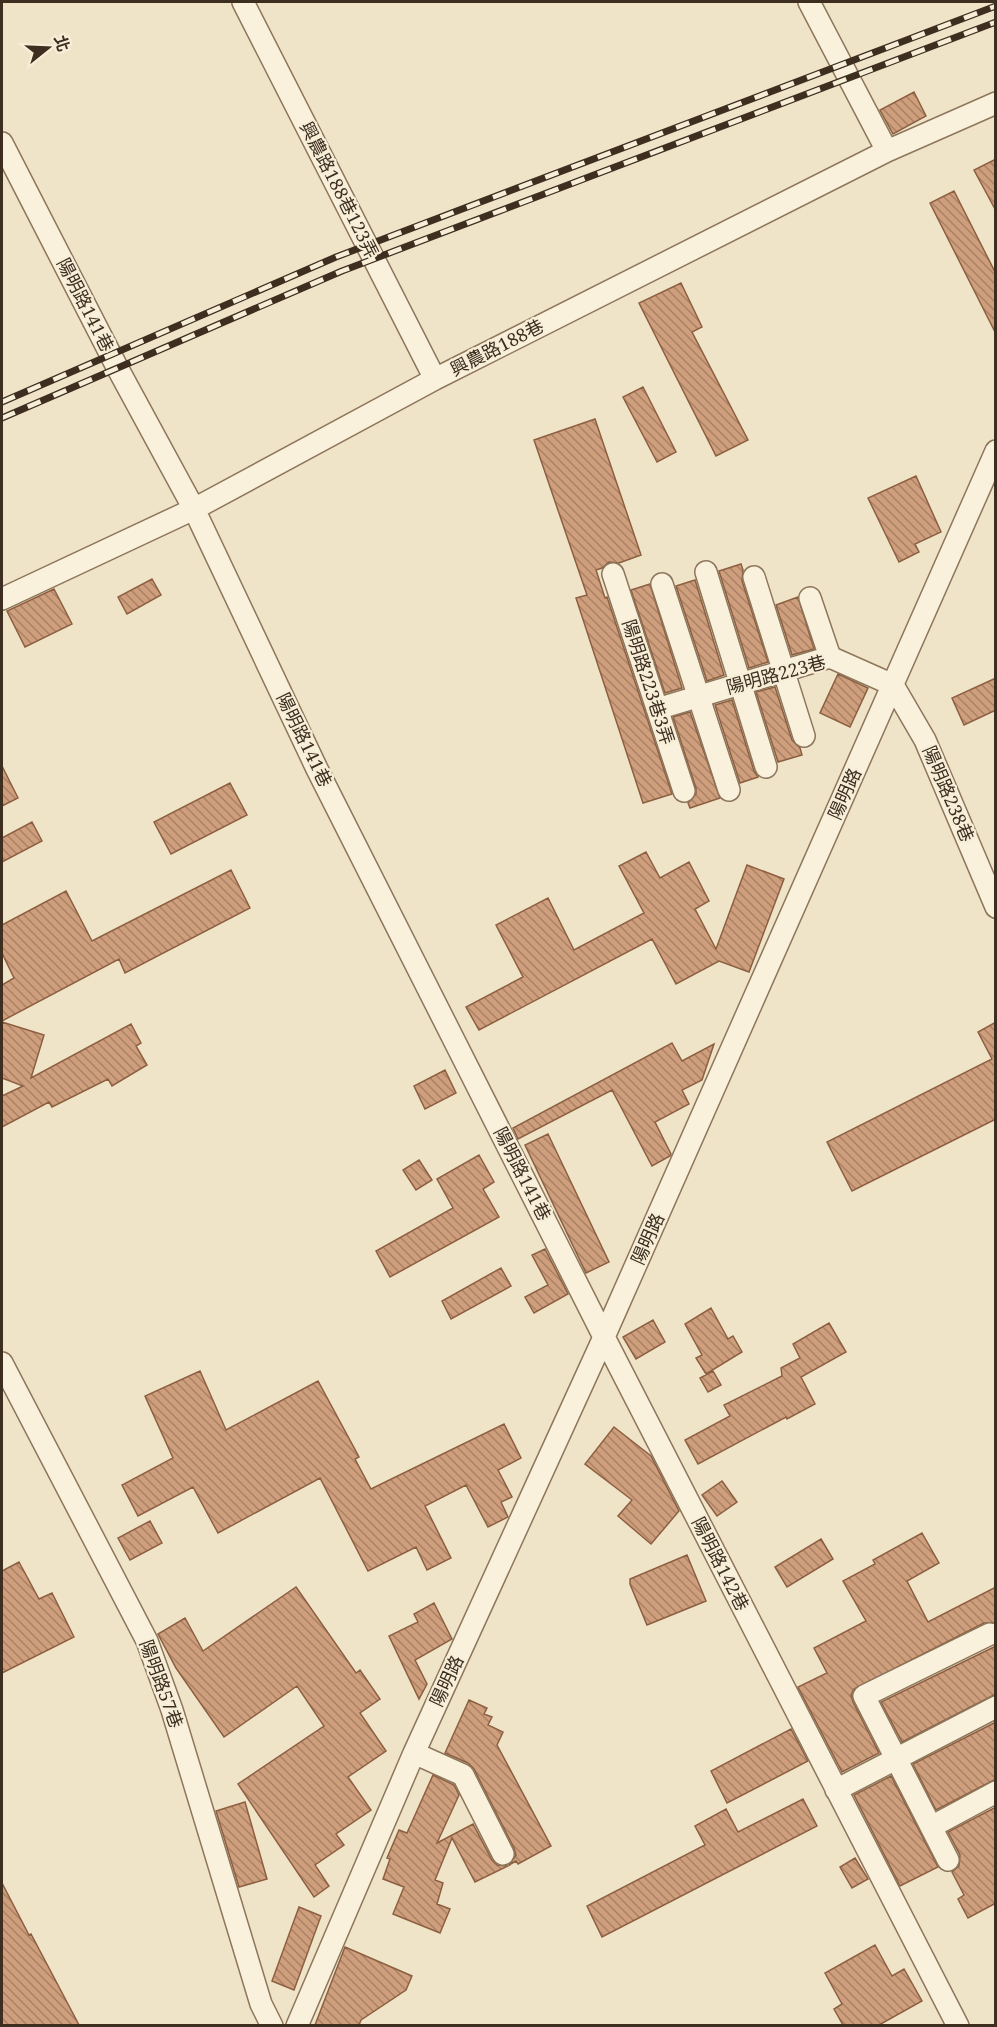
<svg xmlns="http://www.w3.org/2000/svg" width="997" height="2027" viewBox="0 0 997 2027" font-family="'Noto Serif','Noto Sans TC',serif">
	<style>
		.building { fill: url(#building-back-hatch); stroke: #8d5f41; stroke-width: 1.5 }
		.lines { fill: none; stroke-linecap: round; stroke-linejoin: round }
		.minor-casing { stroke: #8d765c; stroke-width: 24 }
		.minor { stroke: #faf1dc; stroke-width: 21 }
		.rail-casing { stroke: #3d2e20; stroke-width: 7 }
		.rail { stroke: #f7eed8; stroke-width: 4.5; stroke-dasharray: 14; stroke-linecap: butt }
		.labels { text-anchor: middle; stroke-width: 4.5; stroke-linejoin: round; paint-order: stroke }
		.street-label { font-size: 18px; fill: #3d2e20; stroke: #f7eed8 }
	</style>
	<defs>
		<pattern id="building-back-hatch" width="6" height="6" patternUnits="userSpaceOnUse" patternTransform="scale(1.5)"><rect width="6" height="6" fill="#cf9f7d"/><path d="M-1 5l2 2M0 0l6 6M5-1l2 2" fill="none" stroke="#a98266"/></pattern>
	</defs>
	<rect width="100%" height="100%" fill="#f0e4c8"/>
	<!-- building -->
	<path class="building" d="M 914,92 L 926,116 L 893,134 L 880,110 Z
		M 996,159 L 996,211 L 974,170 Z
		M 954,191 L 996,274 L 996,334 L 930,203 Z
		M 681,283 L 702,327 L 692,332 L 748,440 L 716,456 L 639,303 Z
		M 643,387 L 676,452 L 657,462 L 623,397 Z
		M 595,419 L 641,555 L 619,563 L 609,562 L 602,568 L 596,570 L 605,598 L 607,597 L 672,794 L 643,803 L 576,598 L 587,595 L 534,440 Z
		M 916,476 L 941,532 L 915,544 L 919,552 L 899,562 L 868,498 Z
		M 741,564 L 743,570 L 742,581 L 768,662 L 749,668 L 719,571 Z
		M 152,579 L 161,595 L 127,614 L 118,597 Z
		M 695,580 L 724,675 L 707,681 L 676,586 Z
		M 650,584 L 682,688 L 665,693 L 631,590 Z
		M 54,589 L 72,624 L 25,647 L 7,611 Z
		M 798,597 L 814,649 L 792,655 L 776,605 Z
		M 838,674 L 868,688 L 850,727 L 820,713 Z
		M 996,678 L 996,710 L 964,725 L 952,698 Z
		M 775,687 L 792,740 L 800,748 L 802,755 L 778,762 L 756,692 Z
		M 732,700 L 754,771 L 758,777 L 740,783 L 715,705 Z
		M 690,712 L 720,798 L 690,808 L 688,803 L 696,794 L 696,788 L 673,717 Z
		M 2,766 L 18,798 L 2,806 Z
		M 230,783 L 247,815 L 171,854 L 154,822 Z
		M 32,822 L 42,841 L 2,862 L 2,838 Z
		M 646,852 L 660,878 L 689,862 L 709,901 L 695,909 L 716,949 L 747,865 L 784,879 L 749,972 L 719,961 L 676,984 L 652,939 L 479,1030 L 466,1007 L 523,977 L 496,925 L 548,898 L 574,950 L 644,913 L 619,866 Z
		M 231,870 L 250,908 L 125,973 L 119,959 L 2,1021 L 2,985 L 14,978 L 2,953 L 2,925 L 66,891 L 92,941 Z
		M 2,1022 L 44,1035 L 31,1078 L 131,1024 L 141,1043 L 136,1046 L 147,1065 L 112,1086 L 108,1079 L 52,1107 L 49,1102 L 2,1127 L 2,1096 L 23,1086 L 2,1078 Z
		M 996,1022 L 996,1119 L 852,1191 L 827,1142 L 992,1059 L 978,1032 Z
		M 672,1043 L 682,1061 L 714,1044 L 702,1080 L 682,1090 L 689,1104 L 655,1122 L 671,1154 L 670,1156 L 652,1166 L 612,1090 L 518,1139 L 513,1128 Z
		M 445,1070 L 456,1093 L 425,1109 L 414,1086 Z
		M 548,1134 L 609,1262 L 586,1273 L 525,1145 Z
		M 479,1155 L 494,1182 L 483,1189 L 499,1217 L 390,1277 L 376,1251 L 453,1208 L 437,1179 Z
		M 419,1160 L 432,1180 L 416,1190 L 403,1170 Z
		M 545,1249 L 568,1294 L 534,1313 L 525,1297 L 548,1285 L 532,1255 Z
		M 501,1268 L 511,1286 L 451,1319 L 442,1301 Z
		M 711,1308 L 728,1339 L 733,1336 L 742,1352 L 706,1374 L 696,1358 L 702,1355 L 685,1324 Z
		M 653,1320 L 665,1342 L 636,1359 L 623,1337 Z
		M 829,1323 L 846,1352 L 801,1377 L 815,1404 L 787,1419 L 786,1417 L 698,1464 L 685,1440 L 730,1416 L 724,1405 L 782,1376 L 781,1368 L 800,1358 L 793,1344 Z
		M 200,1371 L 226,1430 L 318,1381 L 359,1457 L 355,1459 L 371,1489 L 504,1424 L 521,1458 L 498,1470 L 512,1497 L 501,1502 L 508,1517 L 488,1527 L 466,1485 L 425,1506 L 451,1558 L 427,1570 L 416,1547 L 368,1571 L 320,1478 L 218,1533 L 193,1487 L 138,1516 L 122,1485 L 173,1458 L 145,1396 Z
		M 713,1371 L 721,1385 L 708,1392 L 700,1378 Z
		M 614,1427 L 651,1456 L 679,1511 L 651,1544 L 618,1516 L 632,1500 L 585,1464 Z
		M 722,1481 L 737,1502 L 717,1516 L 702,1495 Z
		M 150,1521 L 162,1543 L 130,1560 L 118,1538 Z
		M 922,1533 L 939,1563 L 907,1581 L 928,1622 L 996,1587 L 996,1623 L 984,1623 L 854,1689 L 851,1695 L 853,1702 L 879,1753 L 842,1772 L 798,1687 L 827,1673 L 814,1648 L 866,1621 L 843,1581 L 875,1564 L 873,1560 Z
		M 821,1539 L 833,1559 L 787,1587 L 775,1567 Z
		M 687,1555 L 706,1601 L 647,1625 L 630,1584 L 630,1579 Z
		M 19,1562 L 39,1599 L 52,1593 L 74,1637 L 2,1673 L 2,1571 Z
		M 296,1587 L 356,1673 L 360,1670 L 380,1699 L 360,1713 L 386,1751 L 348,1777 L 371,1810 L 336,1834 L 344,1845 L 315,1865 L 329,1886 L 314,1897 L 238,1784 L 324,1726 L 297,1686 L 224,1737 L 176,1668 L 158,1634 L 185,1618 L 203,1651 Z
		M 434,1603 L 452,1639 L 415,1660 L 427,1684 L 419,1699 L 389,1636 L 418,1622 L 414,1614 Z
		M 996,1646 L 996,1694 L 902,1742 L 881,1702 Z
		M 469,1700 L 487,1708 L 484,1714 L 492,1717 L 488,1725 L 503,1732 L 497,1745 L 551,1846 L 518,1864 L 516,1861 L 509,1865 L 516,1855 L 514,1848 L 474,1769 L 468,1763 L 445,1753 Z
		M 996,1722 L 996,1779 L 936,1810 L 913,1764 Z
		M 791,1729 L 808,1761 L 727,1803 L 711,1771 Z
		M 433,1775 L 454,1785 L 459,1795 L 437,1843 L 473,1824 L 492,1860 L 497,1865 L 508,1866 L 475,1882 L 452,1838 L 435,1880 L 443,1883 L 437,1904 L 450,1909 L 440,1933 L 393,1914 L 404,1887 L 383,1879 L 390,1859 L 387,1858 L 399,1830 L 407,1833 Z
		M 891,1776 L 938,1867 L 900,1886 L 854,1795 Z
		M 803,1799 L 817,1826 L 602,1937 L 587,1906 L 705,1845 L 695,1826 L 726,1809 L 738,1832 Z
		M 245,1802 L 267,1879 L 239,1887 L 216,1811 Z
		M 996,1807 L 996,1903 L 968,1918 L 958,1899 L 964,1895 L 952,1872 L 959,1866 L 960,1855 L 948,1832 Z
		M 855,1858 L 868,1879 L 852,1888 L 840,1867 Z
		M 2,1883 L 29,1935 L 31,1934 L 79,2025 L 2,2025 Z
		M 299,1907 L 321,1916 L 294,1990 L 272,1981 Z
		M 875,1945 L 892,1976 L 904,1969 L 922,2001 L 879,2025 L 843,2025 L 834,2009 L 842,2004 L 825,1973 Z
		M 345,1947 L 412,1976 L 406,1990 L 361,2020 L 359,2025 L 315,2025 Z"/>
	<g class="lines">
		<!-- minor casing -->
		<g class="minor-casing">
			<path id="minor" d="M 243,2 L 435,379
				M 809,2 L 887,151
				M 2,143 L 118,369 L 194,509 L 317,769 L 604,1337 L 958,2026
				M 706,572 L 766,767
				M 613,574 L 684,791
				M 754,577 L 804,736
				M 662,584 L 729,790
				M 810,598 L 830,657
				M 2,599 L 194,509 L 435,379 L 887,151 L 996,103
				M 657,709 L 830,657 L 893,685 L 925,740 L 996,907
				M 2,1363 L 147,1641 L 172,1710 L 261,2004 L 272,2026
				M 414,1753 L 463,1775 L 503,1854
				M 836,1790 L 996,1707
				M 931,1827 L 996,1792
				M 948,1860 L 864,1696 L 990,1634
				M 297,2026 L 414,1753 L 604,1337 L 996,451"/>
		</g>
		<!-- minor -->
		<use href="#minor" class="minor"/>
		<!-- rail casing -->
		<g class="rail-casing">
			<path id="rail" d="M 2,402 L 336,257 L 996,6
				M 2,418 L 342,271 L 996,22"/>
		</g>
		<!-- rail -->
		<use href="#rail" class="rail"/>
	</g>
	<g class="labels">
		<!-- street labels -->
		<g class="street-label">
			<text transform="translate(339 190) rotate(63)" y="6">興農路188巷123弄</text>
			<text transform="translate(85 305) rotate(63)" y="6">陽明路141巷</text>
			<text transform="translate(497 348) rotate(-27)" y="6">興農路188巷</text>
			<text transform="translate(776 675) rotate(-15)" y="6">陽明路223巷</text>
			<text transform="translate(648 682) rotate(72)" y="6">陽明路223巷3弄</text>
			<text transform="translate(304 740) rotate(64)" y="6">陽明路141巷</text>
			<text transform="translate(845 794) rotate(-66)" y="6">陽明路</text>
			<text transform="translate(948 794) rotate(67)" y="6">陽明路238巷</text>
			<text transform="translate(522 1174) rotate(63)" y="6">陽明路141巷</text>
			<text transform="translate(648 1239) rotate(-66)" y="6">陽明路</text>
			<text transform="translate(720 1564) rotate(63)" y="6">陽明路142巷</text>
			<text transform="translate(447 1681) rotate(-65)" y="6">陽明路</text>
			<text transform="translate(161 1684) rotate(70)" y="6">陽明路57巷</text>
		</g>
	</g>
	<!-- border -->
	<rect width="997" height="2027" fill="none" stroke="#3d2e20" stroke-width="6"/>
	<!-- north arrow -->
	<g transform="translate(48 48) rotate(72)" stroke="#f7eed8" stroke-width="4.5" paint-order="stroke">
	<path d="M0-4.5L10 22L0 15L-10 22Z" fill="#3d2e20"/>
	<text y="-9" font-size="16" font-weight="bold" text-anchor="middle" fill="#3d2e20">北</text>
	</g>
</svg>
